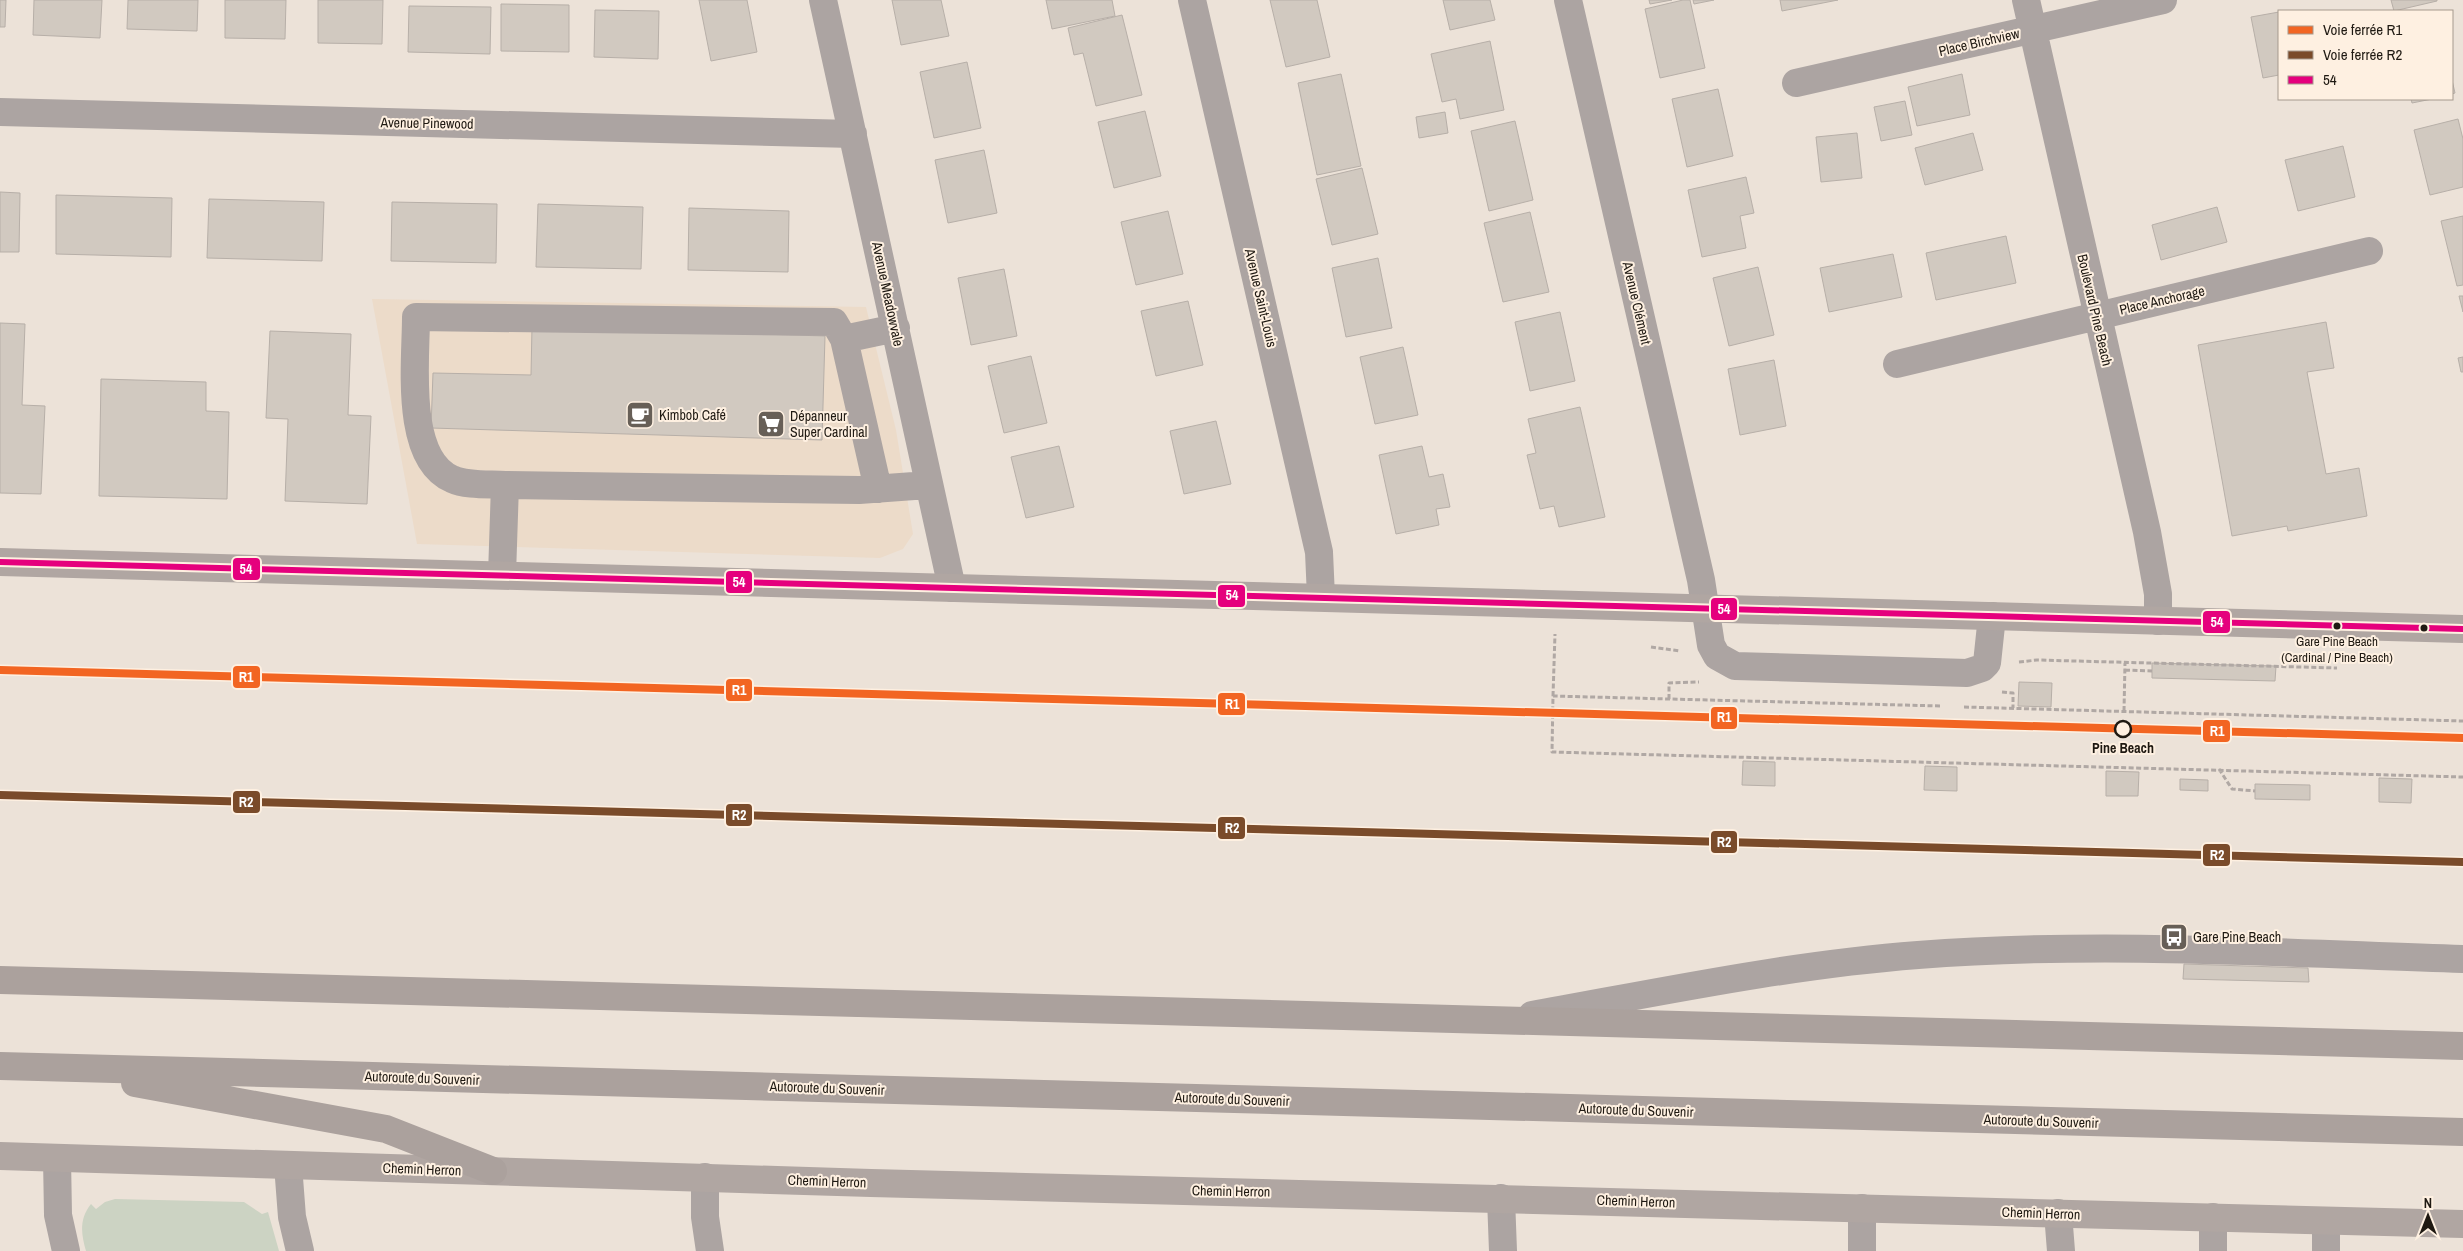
<svg xmlns="http://www.w3.org/2000/svg" width="2463" height="1251" viewBox="0 0 2463 1251" font-family="'Archivo Narrow',sans-serif">
	<style>
		.built { fill: #ecdbc9 }
		.green { fill: #ccd3c3 }
		.building { fill: #d1c9c0; stroke: #b7afa8 }
		.lines { fill: none; stroke-linecap: round; stroke-linejoin: round }
		.path { stroke: #b0a8a4; stroke-width: 3; stroke-dasharray: 5 2.5; stroke-linecap: butt }
		.minor { stroke: #aca4a2; stroke-width: 28 }
		.major { stroke: #b0a6a2; stroke-width: 28 }
		.highway { stroke: #aba19d; stroke-width: 28 }
		.bus-1-casing { stroke: #fef0e1; stroke-width: 10 }
		.bus-1 { stroke: #e5007d; stroke-width: 6 }
		.rail-1-casing { stroke: #fef0e1; stroke-width: 11 }
		.rail-2-casing { stroke: #fef0e1; stroke-width: 11 }
		.rail-1 { stroke: #f26522; stroke-width: 8 }
		.rail-2 { stroke: #7a4b2a; stroke-width: 8 }
		.bus-dot { fill: #1f1912; stroke: #fef0e1; stroke-width: 2 }
		.stop-dot { fill: #fef0e1; stroke: #1f1912; stroke-width: 2.5 }
		.labels { text-anchor: middle; stroke-width: 4; stroke-linejoin: round; paint-order: stroke }
		.bus-label { font-size: 13px; fill: #1f1912; stroke: #fef0e1 }
		.street-label { font-size: 14px; fill: #1f1912; stroke: #fef0e1 }
		.poi-label { font-size: 14px; fill: #1f1912; stroke: #fef0e1; text-anchor: start }
		.stop-label { font-size: 14px; font-weight: bold; fill: #1f1912; stroke: #fef0e1 }
		.line-badge { stroke: #fef0e1; stroke-width: 2 }
		.badge-label { font-size: 14px; text-anchor: middle; font-weight: bold; fill: #fff }
	</style>
	<rect width="100%" height="100%" fill="#ece2d8"/>
	<!-- built -->
	<path class="built" d="M 372,299 L 866,307 L 896,430 L 913,534 L 903,549 L 880,558 L 417,544 Z"/>
	<!-- green -->
	<path class="green" d="M 115,1199 L 244,1202 L 262,1214 L 268,1212 L 279,1251 L 86,1251 C 81,1234 79,1219 91,1204 L 96,1209 L 105,1202 Z"/>
	<!-- building -->
	<path class="building" d="M 0,0 L 6,0 L 5,27 L 0,27 Z
		M 34,0 L 102,0 L 100,38 L 33,35 Z
		M 128,0 L 198,0 L 197,31 L 127,29 Z
		M 225,0 L 286,0 L 285,39 L 225,38 Z
		M 318,0 L 383,0 L 382,44 L 318,43 Z
		M 699,0 L 747,0 L 757,52 L 711,61 Z
		M 892,0 L 941,0 L 949,36 L 901,45 Z
		M 1046,0 L 1112,0 L 1115,16 L 1052,29 Z
		M 1270,0 L 1317,0 L 1330,57 L 1286,67 Z
		M 1443,0 L 1490,0 L 1495,20 L 1450,30 Z
		M 1649,0 L 1672,0 L 1650,4 Z
		M 1683,0 L 1690,0 L 1705,68 L 1660,78 L 1645,9 Z
		M 1693,0 L 1714,0 L 1694,4 Z
		M 1780,0 L 1838,0 L 1782,11 Z
		M 2391,0 L 2437,0 L 2437,1 L 2394,11 Z
		M 501,4 L 569,5 L 569,52 L 501,51 Z
		M 409,6 L 491,7 L 490,54 L 408,52 Z
		M 595,10 L 659,11 L 658,59 L 594,57 Z
		M 2279,12 L 2279,75 L 2263,78 L 2251,17 Z
		M 1122,15 L 1142,95 L 1096,106 L 1083,53 L 1074,55 L 1068,28 Z
		M 1490,41 L 1504,110 L 1460,119 L 1456,99 L 1442,102 L 1431,54 Z
		M 967,62 L 981,128 L 934,138 L 920,72 Z
		M 1341,74 L 1361,166 L 1317,175 L 1298,83 Z
		M 1962,74 L 1970,115 L 1917,126 L 1908,87 Z
		M 2452,80 L 2455,93 L 2452,94 Z
		M 1718,89 L 1733,156 L 1687,167 L 1672,99 Z
		M 2411,99 L 2432,99 L 2412,103 Z
		M 1905,101 L 1912,135 L 1881,141 L 1874,107 Z
		M 1145,111 L 1161,176 L 1114,188 L 1098,122 Z
		M 1445,112 L 1448,133 L 1419,138 L 1416,117 Z
		M 2458,119 L 2463,139 L 2463,187 L 2430,195 L 2414,130 Z
		M 1515,121 L 1533,200 L 1489,211 L 1471,131 Z
		M 1857,133 L 1862,178 L 1821,182 L 1816,137 Z
		M 1973,133 L 1983,170 L 1925,185 L 1915,148 Z
		M 2343,146 L 2355,197 L 2298,211 L 2285,160 Z
		M 984,150 L 997,213 L 948,223 L 935,160 Z
		M 1362,168 L 1378,234 L 1332,245 L 1316,179 Z
		M 1746,177 L 1754,213 L 1740,216 L 1746,248 L 1702,257 L 1688,190 Z
		M 0,192 L 20,193 L 19,252 L 0,252 Z
		M 56,195 L 172,198 L 171,257 L 56,254 Z
		M 209,199 L 324,202 L 322,261 L 207,258 Z
		M 392,202 L 497,204 L 496,263 L 391,261 Z
		M 538,204 L 643,207 L 641,269 L 536,267 Z
		M 2217,207 L 2227,242 L 2161,260 L 2152,225 Z
		M 689,208 L 789,211 L 788,272 L 688,270 Z
		M 1168,211 L 1183,274 L 1136,285 L 1121,222 Z
		M 1530,212 L 1549,292 L 1503,302 L 1484,223 Z
		M 2463,216 L 2463,285 L 2457,286 L 2441,221 Z
		M 2006,236 L 2016,283 L 1936,300 L 1926,253 Z
		M 1893,254 L 1902,297 L 1829,312 L 1820,268 Z
		M 1378,258 L 1392,328 L 1346,337 L 1332,268 Z
		M 1758,267 L 1774,335 L 1729,346 L 1713,278 Z
		M 1004,269 L 1017,336 L 971,345 L 958,278 Z
		M 2459,296 L 2463,296 L 2463,312 Z
		M 1188,301 L 1203,365 L 1156,376 L 1141,311 Z
		M 1560,312 L 1575,381 L 1530,391 L 1515,322 Z
		M 2326,322 L 2334,368 L 2307,372 L 2326,474 L 2359,468 L 2367,516 L 2288,531 L 2287,526 L 2232,536 L 2198,345 Z
		M 0,323 L 25,324 L 22,405 L 45,406 L 41,494 L 0,493 Z
		M 532,327 L 825,336 L 822,440 L 431,428 L 433,373 L 531,375 Z
		M 270,331 L 351,334 L 348,415 L 371,416 L 367,504 L 285,501 L 288,419 L 266,418 Z
		M 1403,347 L 1418,415 L 1375,424 L 1360,357 Z
		M 1031,356 L 1047,423 L 1004,433 L 988,366 Z
		M 2463,357 L 2463,372 L 2461,372 L 2458,358 Z
		M 1774,360 L 1786,426 L 1740,435 L 1728,369 Z
		M 101,379 L 206,382 L 206,411 L 229,412 L 227,499 L 99,496 Z
		M 1580,407 L 1605,517 L 1559,527 L 1554,506 L 1540,509 L 1527,455 L 1536,453 L 1528,419 Z
		M 1216,421 L 1231,484 L 1184,494 L 1170,431 Z
		M 1059,446 L 1074,507 L 1026,518 L 1011,457 Z
		M 1422,446 L 1429,477 L 1443,474 L 1450,507 L 1436,509 L 1439,525 L 1396,534 L 1379,455 Z
		M 2152,663 L 2276,666 L 2275,681 L 2152,678 Z
		M 2019,682 L 2052,683 L 2051,707 L 2018,706 Z
		M 1743,761 L 1775,762 L 1775,786 L 1742,785 Z
		M 1925,766 L 1957,767 L 1957,791 L 1924,790 Z
		M 2106,771 L 2139,772 L 2138,796 L 2106,796 Z
		M 2379,778 L 2412,779 L 2411,803 L 2379,802 Z
		M 2180,779 L 2208,780 L 2208,791 L 2180,790 Z
		M 2255,784 L 2310,785 L 2310,800 L 2255,799 Z
		M 2184,964 L 2308,968 L 2309,982 L 2183,979 Z"/>
	<g class="lines">
		<!-- path -->
		<path class="path" d="M 1651,647 L 1680,651
			M 2019,662 L 2037,660 L 2337,668
			M 2125,670 L 2152,671
			M 2002,692 L 2013,693 L 2013,708
			M 1553,696 L 1555,634
			M 1669,699 L 1669,683 L 1699,682
			M 1940,706 L 1553,696 L 1552,752 L 2463,777
			M 1964,707 L 2463,721
			M 2124,711 L 2125,663
			M 2219,769 L 2232,789 L 2255,791"/>
		<!-- minor -->
		<path class="minor" d="M 823,0 L 952,588
			M 1192,0 L 1319,552 L 1321,597
			M 1568,0 L 1701,580 L 1711,645 L 1717,656 L 1735,666 L 1967,673 L 1982,668 L 1987,663 L 1992,616
			M 2026,0 L 2147,532 L 2158,594 L 2158,621
			M 1796,83 L 2163,0
			M 0,112 L 853,134
			M 1897,364 L 2369,251
			M 505,485 C 489,484 467,486 452,479 C 404,458 416,361 416,317 L 834,322 L 844,339
			M 878,489 L 844,339 L 896,328
			M 502,575 L 505,485 L 859,490 L 928,485
			M 1532,1015 C 1660,992 1788,965 1918,955 C 2099,941 2282,953 2463,959
			M 57,1158 L 58,1215 L 66,1251
			M 288,1165 L 292,1217 L 300,1251
			M 705,1177 L 705,1217 L 710,1251
			M 1501,1198 L 1503,1251
			M 1862,1208 L 1862,1251
			M 2058,1213 L 2061,1251
			M 2213,1217 L 2213,1251
			M 2326,1221 L 2326,1251"/>
		<!-- major -->
		<path class="major" d="M 0,562 L 2463,629
			M 0,1156 L 871,1183 L 2463,1224"/>
		<!-- highway -->
		<path class="highway" d="M 0,980 L 2463,1046
			M 0,1066 L 2463,1132
			M 135,1083 L 386,1129 L 493,1171"/>
		<!-- bus-1 casing -->
		<g class="bus-1-casing">
			<path id="bus-1" d="M 0,562 L 2463,629"/>
		</g>
		<!-- bus-1 -->
		<use href="#bus-1" class="bus-1"/>
		<!-- rail-1 casing -->
		<g class="rail-1-casing">
			<path id="rail-1" d="M 0,670 L 2463,738"/>
		</g>
		<!-- rail-2 casing -->
		<g class="rail-2-casing">
			<path id="rail-2" d="M 0,795 L 2463,862"/>
		</g>
		<!-- rail-1 -->
		<use href="#rail-1" class="rail-1"/>
		<!-- rail-2 -->
		<use href="#rail-2" class="rail-2"/>
	</g>
	<!-- icons -->
	<defs>
		<g id="cafe-square" transform="scale(1.4375)"><rect x="-9" y="-9" width="18" height="18" rx="4" fill="#675f57" stroke="#fef0e1"/><path d="M-5.5-4.5H6V0H3Q3 3.5 0 3.5H-2.5Q-5.5 3.5-5.5 0ZM3-3.2v2h1.7v-2ZM-6 4.5H4V6H-6Z" fill="#fff"/></g>
		<g id="supermarket-square" transform="scale(1.4375)"><rect x="-9" y="-9" width="18" height="18" rx="4" fill="#675f57" stroke="#fef0e1"/><path d="M-6-5.5h2.5l.6 2H6L4.5 2H-2.5L-4.4-4H-6ZM-1.5 3.2a1.3 1.3 0 1 0 .1 0ZM3 3.2a1.3 1.3 0 1 0 .1 0Z" fill="#fff"/></g>
		<g id="bus-square" transform="scale(1.4375)"><rect x="-9" y="-9" width="18" height="18" rx="4" fill="#675f57" stroke="#fef0e1"/><path d="M-5-6H5V4H4V6H2V4H-2V6H-4V4H-5ZM-3.5-4V0h7V-4ZM-3.5 1.2v1.5H-2V1.2ZM2 1.2v1.5H3.5V1.2Z" fill="#fff"/></g>
	</defs>
	<g fill-rule="evenodd">
		<use href="#cafe-square" x="640" y="415"/>
		<use href="#supermarket-square" x="771" y="424"/>
		<use href="#bus-square" x="2174" y="937"/>
	</g>
	<!-- markers -->
	<g class="bus-dot">
		<circle cx="2337" cy="626" r="4.5"/>
		<circle cx="2424" cy="628" r="4.5"/>
	</g>
	<circle class="stop-dot" cx="2123" cy="729" r="8"/>
	<g class="labels">
		<!-- bus labels -->
		<g class="bus-label">
			<text x="2337" y="646">Gare Pine Beach<tspan x="2337" dy="16">(Cardinal / Pine Beach)</tspan></text>
		</g>
		<!-- street labels -->
		<g class="street-label">
			<text transform="translate(1979 42) rotate(-13)" y="5">Place Birchview</text>
			<text transform="translate(427 123) rotate(1)" y="5">Avenue Pinewood</text>
			<text transform="translate(888 294) rotate(78)" y="5">Avenue Meadowvale</text>
			<text transform="translate(1261 298) rotate(77)" y="5">Avenue Saint-Louis</text>
			<text transform="translate(2162 300) rotate(-13)" y="5">Place Anchorage</text>
			<text transform="translate(1637 303) rotate(77)" y="5">Avenue Clément</text>
			<text transform="translate(2095 310) rotate(77)" y="5">Boulevard Pine Beach</text>
			<text transform="translate(422 1078) rotate(2)" y="5">Autoroute du Souvenir</text>
			<text transform="translate(827 1088) rotate(2)" y="5">Autoroute du Souvenir</text>
			<text transform="translate(1232 1099) rotate(2)" y="5">Autoroute du Souvenir</text>
			<text transform="translate(1636 1110) rotate(2)" y="5">Autoroute du Souvenir</text>
			<text transform="translate(2041 1121) rotate(2)" y="5">Autoroute du Souvenir</text>
			<text transform="translate(422 1169) rotate(2)" y="5">Chemin Herron</text>
			<text transform="translate(827 1181) rotate(2)" y="5">Chemin Herron</text>
			<text transform="translate(1231 1191) rotate(1)" y="5">Chemin Herron</text>
			<text transform="translate(1636 1201) rotate(2)" y="5">Chemin Herron</text>
			<text transform="translate(2041 1213) rotate(2)" y="5">Chemin Herron</text>
		</g>
		<!-- poi labels -->
		<g class="poi-label">
			<text x="659" y="420">Kimbob Café</text>
			<text x="790" y="421">Dépanneur<tspan x="790" dy="16">Super Cardinal</tspan></text>
			<text x="2193" y="942">Gare Pine Beach</text>
		</g>
		<!-- stop labels -->
		<g class="stop-label">
			<text x="2123" y="753">Pine Beach</text>
		</g>
	</g>
	<g class="line-badge">
		<rect x="232" y="557" width="29" height="24" rx="5" fill="#e5007d"/>
		<rect x="725" y="570" width="28" height="24" rx="5" fill="#e5007d"/>
		<rect x="1217" y="584" width="29" height="24" rx="5" fill="#e5007d"/>
		<rect x="1710" y="597" width="28" height="24" rx="5" fill="#e5007d"/>
		<rect x="2202" y="610" width="29" height="24" rx="5" fill="#e5007d"/>
		<rect x="232" y="665" width="29" height="24" rx="5" fill="#f26522"/>
		<rect x="725" y="678" width="28" height="24" rx="5" fill="#f26522"/>
		<rect x="1217" y="692" width="29" height="24" rx="5" fill="#f26522"/>
		<rect x="1710" y="706" width="28" height="24" rx="5" fill="#f26522"/>
		<rect x="2202" y="719" width="29" height="24" rx="5" fill="#f26522"/>
		<rect x="232" y="790" width="29" height="24" rx="5" fill="#7a4b2a"/>
		<rect x="725" y="803" width="28" height="24" rx="5" fill="#7a4b2a"/>
		<rect x="1217" y="816" width="29" height="24" rx="5" fill="#7a4b2a"/>
		<rect x="1710" y="830" width="28" height="24" rx="5" fill="#7a4b2a"/>
		<rect x="2202" y="843" width="29" height="24" rx="5" fill="#7a4b2a"/>
	</g>
	<g class="badge-label">
		<text x="246" y="574">54</text>
		<text x="739" y="587">54</text>
		<text x="1232" y="600">54</text>
		<text x="1724" y="614">54</text>
		<text x="2217" y="627">54</text>
		<text x="246" y="682">R1</text>
		<text x="739" y="695">R1</text>
		<text x="1232" y="709">R1</text>
		<text x="1724" y="722">R1</text>
		<text x="2217" y="736">R1</text>
		<text x="246" y="807">R2</text>
		<text x="739" y="820">R2</text>
		<text x="1232" y="833">R2</text>
		<text x="1724" y="847">R2</text>
		<text x="2217" y="860">R2</text>
	</g>
	<!-- legend -->
	<rect x="2278" y="10" width="175" height="90" fill="#fef0e1" stroke="#a59a8e"/>
	<rect x="2288" y="26" width="25" height="8" fill="#f26522" stroke="#a59a8e"/>
	<text x="2323" y="35" font-size="15" fill="#1f1912">Voie ferrée R1</text>
	<rect x="2288" y="51" width="25" height="8" fill="#7a4b2a" stroke="#a59a8e"/>
	<text x="2323" y="60" font-size="15" fill="#1f1912">Voie ferrée R2</text>
	<rect x="2288" y="76" width="25" height="8" fill="#e5007d" stroke="#a59a8e"/>
	<text x="2323" y="85" font-size="15" fill="#1f1912">54</text>
	<!-- north arrow -->
	<g transform="translate(2428 1216)" stroke="#fef0e1" stroke-width="4" paint-order="stroke">
	<path d="M0-4L9 19L0 12L-9 19Z" fill="#1f1912"/>
	<text y="-8" font-size="14" font-weight="bold" text-anchor="middle" fill="#1f1912">N</text>
	</g>
</svg>
